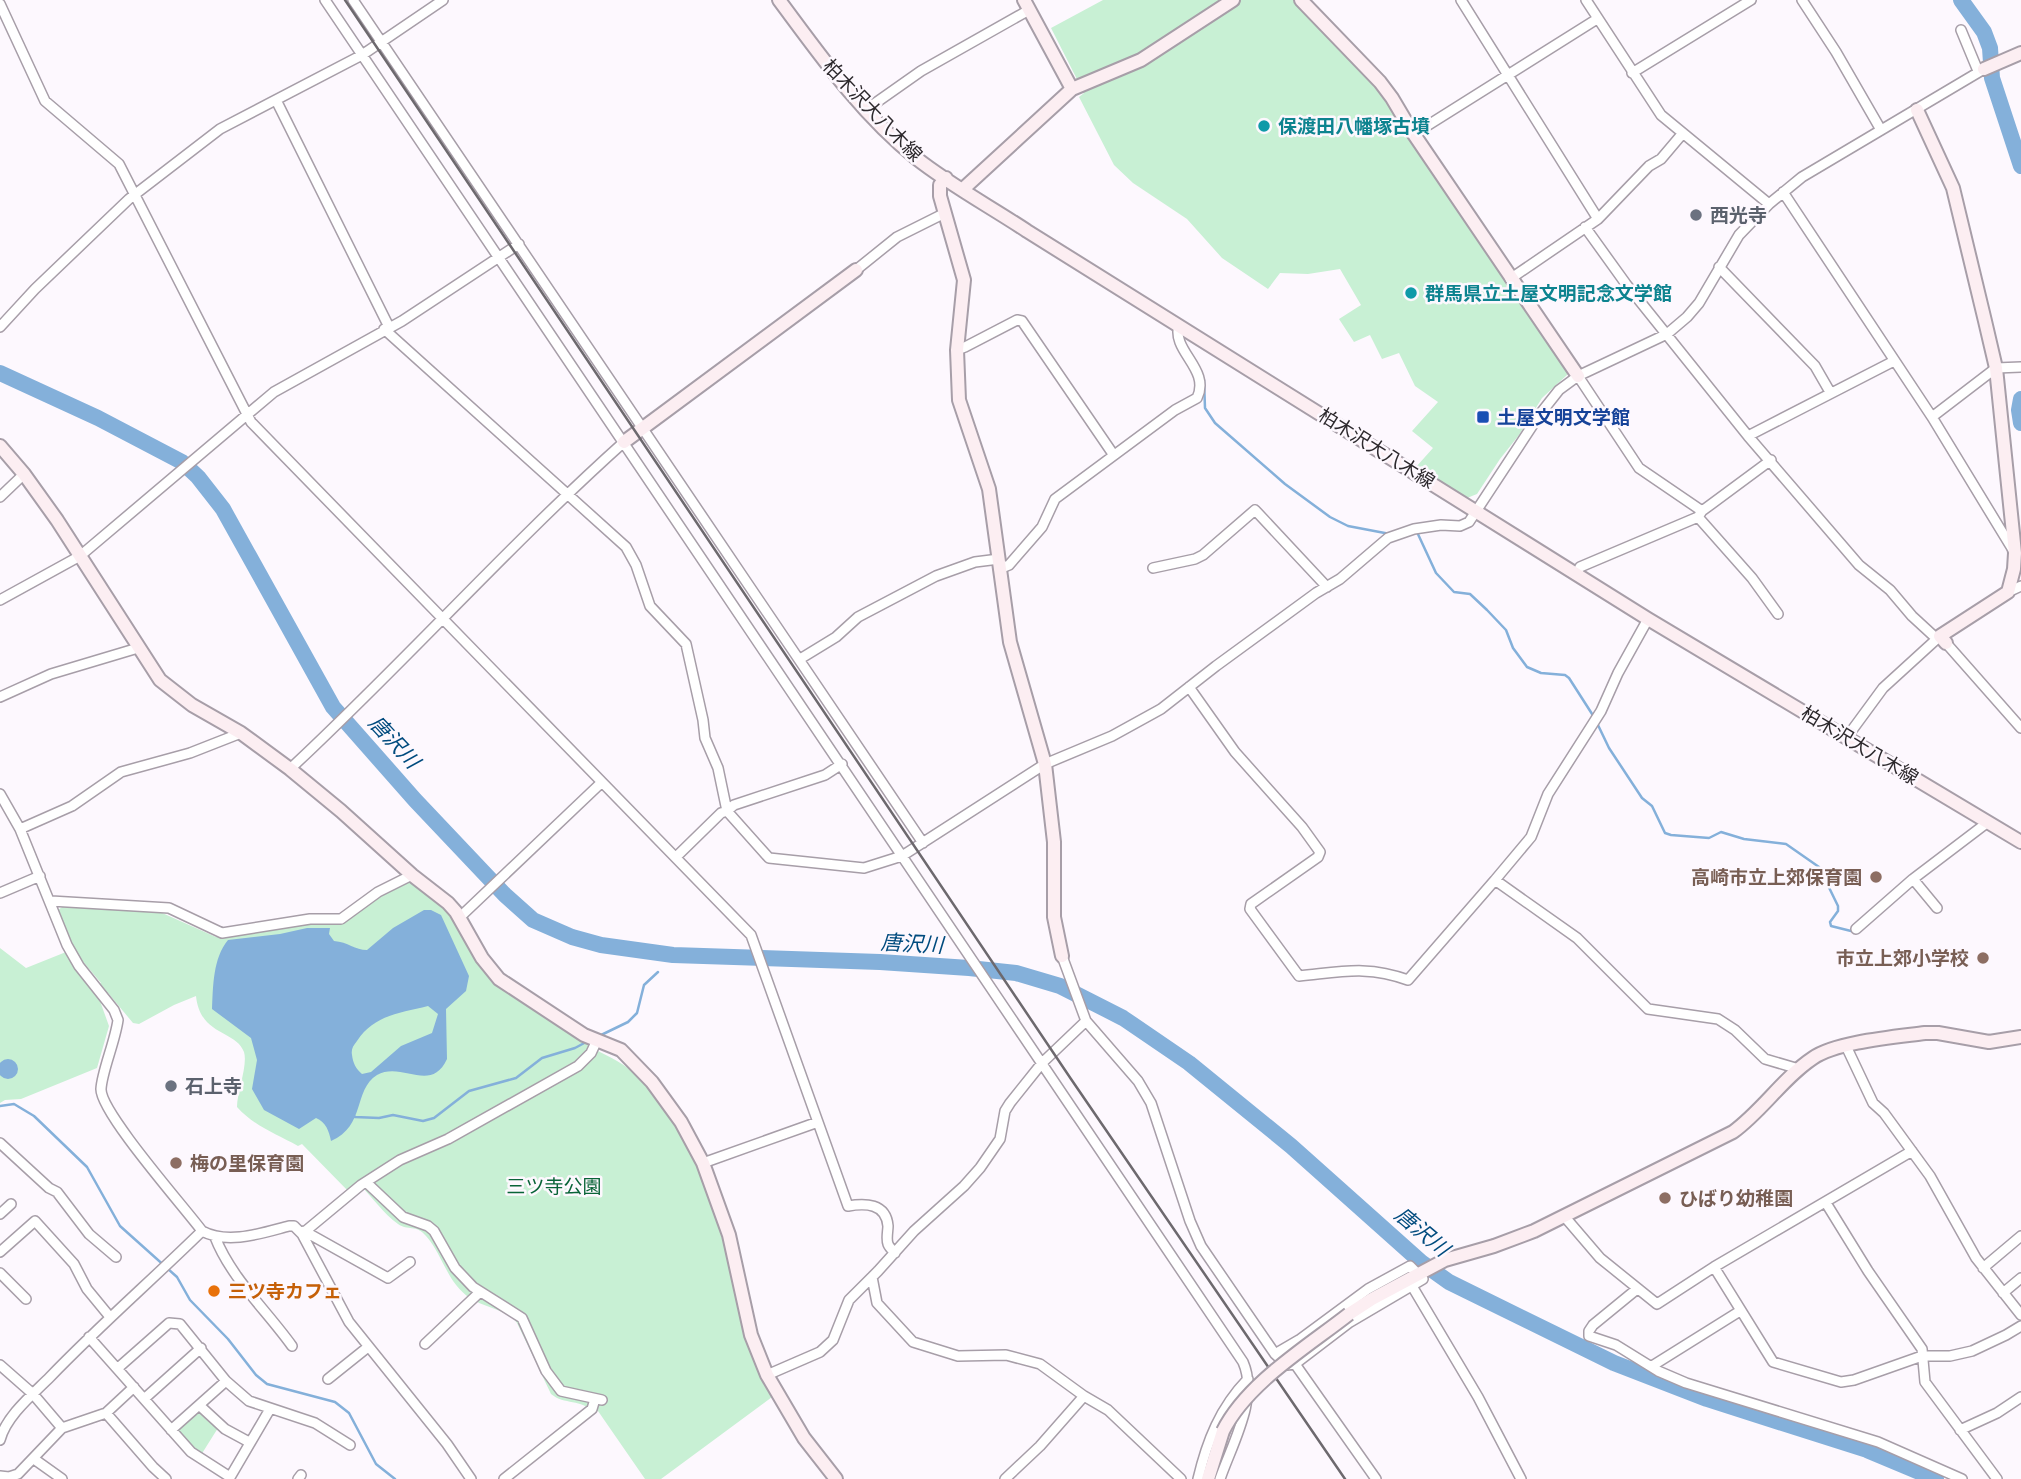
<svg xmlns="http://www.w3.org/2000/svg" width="2021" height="1479" viewBox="0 0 2021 1479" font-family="Arial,'Noto Sans JP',sans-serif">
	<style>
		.green { fill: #c8f0d4 }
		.water { fill: #84b0da; fill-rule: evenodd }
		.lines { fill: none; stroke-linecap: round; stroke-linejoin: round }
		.stream { stroke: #84b0da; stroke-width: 2.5 }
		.river { stroke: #84b0da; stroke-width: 16 }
		.street-casing { stroke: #a79ea8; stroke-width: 12 }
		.secondary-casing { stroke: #a79ea8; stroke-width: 16 }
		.street { stroke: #fff; stroke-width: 9 }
		.secondary { stroke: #fceef2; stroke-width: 12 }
		.rail { stroke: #6d696e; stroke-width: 2.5 }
		.secondary-bridge-casing { stroke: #a79ea8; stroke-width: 16; stroke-linecap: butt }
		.secondary-bridge { stroke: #fceef2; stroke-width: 12 }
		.culture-dot { fill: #0f9aa8; stroke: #fdf8fe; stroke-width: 2.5 }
		.worship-dot { fill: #6b7280; stroke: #fdf8fe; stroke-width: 2.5 }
		.transit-dot { fill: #1a4fb4; stroke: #fdf8fe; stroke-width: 2.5 }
		.education-dot { fill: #8d6e63; stroke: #fdf8fe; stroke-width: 2.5 }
		.food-dot { fill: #e8710a; stroke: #fdf8fe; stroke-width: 2.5 }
		.labels { text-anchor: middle; stroke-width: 5; stroke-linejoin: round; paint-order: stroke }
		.street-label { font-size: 19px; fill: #2d292d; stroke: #fdf8fe }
		.culture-label { font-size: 19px; font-weight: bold; fill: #0d838f; stroke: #fdf8fe; text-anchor: start }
		.worship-label { font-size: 19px; font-weight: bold; fill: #5b616d; stroke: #fdf8fe; text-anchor: start }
		.transit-label { font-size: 19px; font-weight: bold; fill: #164399; stroke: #fdf8fe; text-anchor: start }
		.education-label { font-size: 19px; font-weight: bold; fill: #785e54; stroke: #fdf8fe; text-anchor: end }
		.park-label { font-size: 19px; fill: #096438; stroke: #fdf8fe }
		.food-label { font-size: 19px; font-weight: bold; fill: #c56008; stroke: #fdf8fe; text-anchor: start }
		.water-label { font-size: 21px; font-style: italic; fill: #004b7e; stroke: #fdf8fe }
	</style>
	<rect width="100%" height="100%" fill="#fdf8fe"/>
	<!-- green -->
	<path class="green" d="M 1103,0 L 1294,0 L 1383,92 L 1414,144 L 1567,370 L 1567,375 L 1542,398 L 1519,435 L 1500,459 L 1477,494 L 1467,498 L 1416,467 L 1433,448 L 1412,431 L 1438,402 L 1415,386 L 1399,353 L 1382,359 L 1370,335 L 1354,342 L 1339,319 L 1361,305 L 1340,269 L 1308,274 L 1280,273 L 1268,289 L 1222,258 L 1187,219 L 1133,183 L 1114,165 L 1079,97 L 1084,93 L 1051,28 Z
		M 413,877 L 448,907 L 480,959 L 586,1039 L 588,1046 C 604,1054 620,1061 634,1073 C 680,1114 708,1181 724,1240 C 739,1296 744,1345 772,1397 L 661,1479 L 645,1479 L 598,1411 L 593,1412 C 582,1399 564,1405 551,1394 L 517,1323 C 506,1309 485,1308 470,1298 C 447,1283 443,1255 426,1236 C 416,1224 408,1231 398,1224 C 384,1214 372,1197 360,1185 L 349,1192 L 302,1144 L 298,1146 C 276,1134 254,1126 237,1107 C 237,1092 248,1065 244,1052 C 236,1030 200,1036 196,996 L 174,1005 L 139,1024 L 133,1023 L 108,993 L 100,1001 L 109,1026 L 97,1068 L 21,1099 L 5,1100 L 0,1103 L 0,948 L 26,968 L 66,952 L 92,990 L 101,983 L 69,945 L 58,910 L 65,905 L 160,912 L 216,937 L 307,924 L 339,923 L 377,897 Z
		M 197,1411 L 201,1412 L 218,1428 L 201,1455 L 178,1433 L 178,1428 Z"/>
	<!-- water -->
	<path class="water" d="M 424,910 L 431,910 L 441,915 L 469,976 L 466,991 L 446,1009 L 447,1059 C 431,1094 402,1061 377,1075 C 353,1090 366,1126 331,1141 C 329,1131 326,1122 316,1118 L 299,1129 L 264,1110 L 252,1089 L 257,1060 L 251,1038 L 212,1009 C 213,986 213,958 228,940 L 280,934 L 307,928 L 330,928 L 329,934 L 334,941 C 348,942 355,950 367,950 L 393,928 ZM 428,1006 L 438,1014 L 432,1033 L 401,1046 L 371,1072 L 362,1074 C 356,1069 353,1063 352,1055 C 351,1049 353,1046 357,1041 C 374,1015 400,1013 428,1006 Z
		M-2 1069a10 10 0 1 1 20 0a10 10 0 1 1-20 0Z"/>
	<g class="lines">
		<!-- stream -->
		<path class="stream" d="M 1204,380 L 1205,408 L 1215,423 L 1285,484 L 1330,517 L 1348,526 L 1390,534
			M 1417,532 L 1436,573 L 1454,592 L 1470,594 L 1487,610 L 1506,630 L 1513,648 L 1527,667 L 1541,673 L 1565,675 L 1569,678 L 1594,717
			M 1597,723 L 1609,748 L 1642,798 L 1652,806 L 1665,833 L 1671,835 L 1709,838 L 1721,832 L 1744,839 L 1786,844 L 1819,867 L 1838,906 L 1838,911 L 1830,922 L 1831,926 L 1851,931
			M 597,1037 L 628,1022 L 637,1013 L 644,985 L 658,972
			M 0,1106 L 14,1104 L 34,1116 L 87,1167 L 120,1226 L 177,1277 L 190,1300 L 228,1339 L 256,1375 L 267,1384 L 335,1402 L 349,1413 L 376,1464 L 395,1479
			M 353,1115 L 355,1117 L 379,1118 L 393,1115 L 423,1121 L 434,1118 L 469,1091 L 516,1078 L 542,1058 L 575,1048 L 588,1041"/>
		<!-- river -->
		<path class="river" d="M 1961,0 L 1984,32 L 1990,48 L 1992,78 L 2021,166
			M 0,373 L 98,418 L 182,462 L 198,477 L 223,509 L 333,707 L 415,800 L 505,895 L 533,920 L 572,937 L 601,945 L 673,955 L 880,962 L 969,968 L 1016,973 L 1060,986 L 1123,1018 L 1189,1063 L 1291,1146 L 1421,1262 L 1449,1282 L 1614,1363 L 1707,1399 L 1867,1450 L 1936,1479
			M 2021,399 L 2019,410 L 2021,423"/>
		<!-- street casing -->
		<g class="street-casing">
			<path id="street" d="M 325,0 L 1243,1362 C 1259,1398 1232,1444 1220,1479
				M 353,0 L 923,843
				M 1461,0 L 1598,219
				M 1586,0 L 1661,115 L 1769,204
				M 1802,0 L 1836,52 L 1881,130
				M 0,4 L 45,101 L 119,164 L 251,422 L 751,935 L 848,1206 C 865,1203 886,1203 888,1226 C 888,1231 886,1239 888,1244 C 889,1247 892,1250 895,1253
				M 1961,30 L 1978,71
				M 1632,73 L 1751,0
				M 276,100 L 389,327
				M 867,109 L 921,71 L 1029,10
				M 1414,134 L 1597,19
				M 1783,192 L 1932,417 L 2013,550
				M 1585,227 L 1626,284 L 1748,436 L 1859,565 L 1890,590 L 1912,616 L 1937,639
				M 1719,267 L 1815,366 L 1830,392
				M 856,270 L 897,237 L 945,213
				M 1510,279 L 1598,219 L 1649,166 L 1661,159 L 1683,133
				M 0,327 L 35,289 L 129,199 L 220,129 L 362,55 L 443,0
				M 384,329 L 626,547 L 636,565 L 650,606 L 686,644 L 703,720 L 705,738 L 718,768 L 727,811 L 734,805 L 825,775 L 842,764
				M 957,350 L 965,347 L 1017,320 L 1022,321 L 1113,454
				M 1578,376 L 1639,468 L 1702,511
				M 1932,417 L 1996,368 L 2021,367
				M 1748,436 L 1894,361
				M 0,497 L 24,474
				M 1698,517 L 1752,578 L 1778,614
				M 1153,568 L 1195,559 L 1203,555 L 1255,510 L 1327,587
				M 999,569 L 1009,565 L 1042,527 L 1055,499 L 1175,410 L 1197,398 C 1211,369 1171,351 1179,325
				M 1577,574 L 1580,567 L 1698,517 L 1702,511 L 1771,460
				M 2008,592 L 2021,586
				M 0,600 L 80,556 L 274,392 L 402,321 L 519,244
				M 1946,643 L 2021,728
				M 800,659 L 836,637 L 858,617 L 936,576 L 975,562 L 999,559
				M 1189,687 L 1235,752 L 1302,827 L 1320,852 L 1318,857 L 1251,904 L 1250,909 L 1299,976 C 1341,972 1367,965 1408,980 L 1495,880 L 1577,938 L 1648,1009 L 1718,1019 L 1735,1030 L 1765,1059 L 1799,1069
				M 0,697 L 51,674 L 138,648
				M 1847,737 L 1883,688 L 1940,636
				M 290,769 C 404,663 508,546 624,442
				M 0,794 L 20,829 L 67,945 L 79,966 L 114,1010 L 118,1020 C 115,1042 102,1071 101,1089 C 100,1112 185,1208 202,1231 C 228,1245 262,1233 289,1226 L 294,1226 L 302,1234 L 349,1322 L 447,1444 L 471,1479
				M 20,829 L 72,806 L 121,772 L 190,753 L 241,733
				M 676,857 L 721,813 L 727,811 L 769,858 L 864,868 L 902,856 L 1045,764 L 1112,736 L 1161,709 L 1216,666 L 1316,593 L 1340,579 L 1388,538 L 1414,529 L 1441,525 L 1460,526 L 1469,522 L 1540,414 L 1559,390 L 1578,376 L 1667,334 L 1687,317 L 1699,303 L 1739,235 L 1769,204 L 1802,177 L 1984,69
				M 1913,879 L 1937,908
				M 1495,880 L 1531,837 L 1548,794 L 1601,711 L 1618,673 L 1648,619
				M 0,893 L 40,876
				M 51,901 L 169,908 L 222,933 L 310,919 L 341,919 L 378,892 L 412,875
				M 459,918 L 601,783
				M 1856,929 L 1913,879 L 1988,822
				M 1062,956 L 1086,1021 L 1138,1081 L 1151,1103 L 1190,1221 L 1201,1246 L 1275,1354 L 1287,1365 L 1295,1364 L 1350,1322 L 1423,1279 L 1410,1266 L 1368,1289 L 1299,1340 L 1275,1354
				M 1846,1046 L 1873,1103 L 1884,1113 L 1930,1176 L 1976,1258 L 2021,1315
				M 0,1143 L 49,1188 L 57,1192 L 89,1234 L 116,1257
				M 703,1163 L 818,1122
				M 367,1183 L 403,1217 L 428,1226 L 434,1231 L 455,1268 L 473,1287 L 522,1318 L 546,1371 L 561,1391 L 602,1400
				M 1826,1203 L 1868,1271 L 1922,1349 L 1925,1382 L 1997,1479
				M 0,1214 L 11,1204
				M 1564,1216 L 1600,1258 L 1657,1304 L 1714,1267 L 1912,1151
				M 304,1231 L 388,1278 L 410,1262
				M 302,1234 L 361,1185 L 400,1160 L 448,1139 L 578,1066 L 591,1053 L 597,1040
				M 215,1237 C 231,1278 267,1311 292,1346
				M 0,1252 L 35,1221 L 74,1264 L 87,1289 L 110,1317
				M 1714,1267 L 1773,1362 L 1841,1382 L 1854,1380 L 1922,1356 L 1950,1356 L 1972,1351 L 2006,1335 L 2021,1326
				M 1983,1268 L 2021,1236
				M 0,1273 L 26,1299
				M 872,1277 L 877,1303 L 913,1342 L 958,1356 L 1006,1355 L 1040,1364 L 1084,1396 L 1108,1410 L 1181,1479
				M 1412,1286 L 1478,1397 L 1521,1479
				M 1637,1289 L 1593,1325 L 1589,1331 L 1589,1336 L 1616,1345 L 1658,1371 L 1686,1383 L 1878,1442 L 1962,1479
				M 2003,1293 L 2021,1278
				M 89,1337 L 191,1452 L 230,1477
				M 425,1344 L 480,1292
				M 1295,1364 L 1376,1479
				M 0,1365 L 33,1394 L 62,1428
				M 1652,1366 L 1740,1311
				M 118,1368 L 169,1323 L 180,1324 L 226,1381 L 249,1401 L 315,1423 L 350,1445
				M 767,1375 L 820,1352 L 833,1340 L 849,1300 L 878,1271 L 914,1231 L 964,1186 L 980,1168 L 1000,1139 L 1005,1111 L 1010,1103 L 1042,1063 L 1086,1021
				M 328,1379 L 368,1347
				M 144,1399 L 201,1348
				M 199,1405 L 225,1429 L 249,1442
				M 106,1413 L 153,1467 L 166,1479
				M 171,1430 L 226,1381
				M 1960,1430 L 1997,1413 L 2021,1397
				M 0,1440 C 6,1416 33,1394 50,1377 C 99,1326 152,1280 202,1231
				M 34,1459 L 62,1479
				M 0,1476 L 9,1477 L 18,1474 L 62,1428 L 106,1413 L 134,1387
				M 229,1479 L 270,1409
				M 298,1479 L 301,1475
				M 504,1479 L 592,1409 L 595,1399
				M 1005,1479 L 1040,1446 L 1084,1396
				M 1198,1479 C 1207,1441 1220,1408 1248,1379"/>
		</g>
		<!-- secondary casing -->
		<g class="secondary-casing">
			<path id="secondary" d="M 779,0 C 820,55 861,114 916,158 C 950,185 991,207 1027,231 L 1648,619 L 2021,842
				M 1024,0 L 1072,89
				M 1301,0 L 1380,82 L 1392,98 L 1411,130 L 1578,376
				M 1984,69 L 2021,53
				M 1917,110 L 1953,188 L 1985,321 L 1996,368 L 2015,553 L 2014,569 L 2008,592 L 1940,636 L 1946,643
				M 946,178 L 940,185 L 940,196 L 964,280 L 957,350 L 959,400 L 989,489 L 1010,642 L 1045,764 L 1054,842 L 1054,917 L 1062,956
				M 962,190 L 1072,89 L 1141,60 L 1233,0
				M 624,442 L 856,270
				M 0,446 L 24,474 L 57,520 L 160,680 L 192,705 L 241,733 L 290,769 L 341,811 L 412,875 L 448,903 L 456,912 L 482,958 L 499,979 L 584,1035 L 621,1050 L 652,1082 L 681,1122 L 703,1163 L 729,1235 L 751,1335 L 767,1375 L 804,1438 L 836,1479
				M 1349,1314 L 1372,1299 L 1445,1260 L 1494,1246 L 1534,1231 L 1733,1132 C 1762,1111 1783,1078 1813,1058 C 1836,1042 1895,1037 1925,1033 L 1938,1033 L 1989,1042 L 2021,1037
				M 1208,1479 L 1223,1431"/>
		</g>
		<!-- street -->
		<use href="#street" class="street"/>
		<!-- secondary -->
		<use href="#secondary" class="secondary"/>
		<!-- rail -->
		<path class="rail" d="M 345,0 L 1071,1079 L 1345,1479"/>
		<!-- secondary-bridge casing -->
		<g class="secondary-bridge-casing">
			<path id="secondary-bridge" d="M 1223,1431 C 1247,1383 1307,1347 1349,1314"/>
		</g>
		<!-- secondary-bridge -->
		<use href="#secondary-bridge" class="secondary-bridge"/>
	</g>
	<!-- markers -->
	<g class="culture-dot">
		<circle cx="1264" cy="126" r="7"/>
		<circle cx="1411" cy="293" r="7"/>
	</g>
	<g class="worship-dot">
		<circle cx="1696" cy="215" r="7"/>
		<circle cx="171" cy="1086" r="7"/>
	</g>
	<rect class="transit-dot" x="1476" y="410" width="14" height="14" rx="3.5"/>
	<g class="education-dot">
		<circle cx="1876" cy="877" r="7"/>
		<circle cx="1983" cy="958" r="7"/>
		<circle cx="176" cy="1163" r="7"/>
		<circle cx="1665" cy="1198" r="7"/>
	</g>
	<circle class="food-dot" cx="214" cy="1291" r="7"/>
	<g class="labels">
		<!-- street labels -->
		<g class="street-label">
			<text transform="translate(873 110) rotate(46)" y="7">柏木沢大八木線</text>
			<text transform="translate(1377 448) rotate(32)" y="7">柏木沢大八木線</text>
			<text transform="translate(1860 745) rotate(31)" y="7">柏木沢大八木線</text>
		</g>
		<!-- culture labels -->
		<g class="culture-label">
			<text x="1278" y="133">保渡田八幡塚古墳</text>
			<text x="1425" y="300">群馬県立土屋文明記念文学館</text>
		</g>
		<!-- worship labels -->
		<g class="worship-label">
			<text x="1710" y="222">西光寺</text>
			<text x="185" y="1093">石上寺</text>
		</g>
		<!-- transit labels -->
		<g class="transit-label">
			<text x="1497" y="424">土屋文明文学館</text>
		</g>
		<!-- education labels -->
		<g class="education-label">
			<text x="1862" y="884">高崎市立上郊保育園</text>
			<text x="1969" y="965">市立上郊小学校</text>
			<text x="190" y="1170" text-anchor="start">梅の里保育園</text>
			<text x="1679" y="1205" text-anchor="start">ひばり幼稚園</text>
		</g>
		<!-- park labels -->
		<g class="park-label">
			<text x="554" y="1193">三ツ寺公園</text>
		</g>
		<!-- food labels -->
		<g class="food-label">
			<text x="228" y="1298">三ツ寺カフェ</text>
		</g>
		<!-- water labels -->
		<g class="water-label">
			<text transform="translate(394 742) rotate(47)" y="7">唐沢川</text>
			<text transform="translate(912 944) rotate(3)" y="7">唐沢川</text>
			<text transform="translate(1422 1232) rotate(40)" y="7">唐沢川</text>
		</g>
	</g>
</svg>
